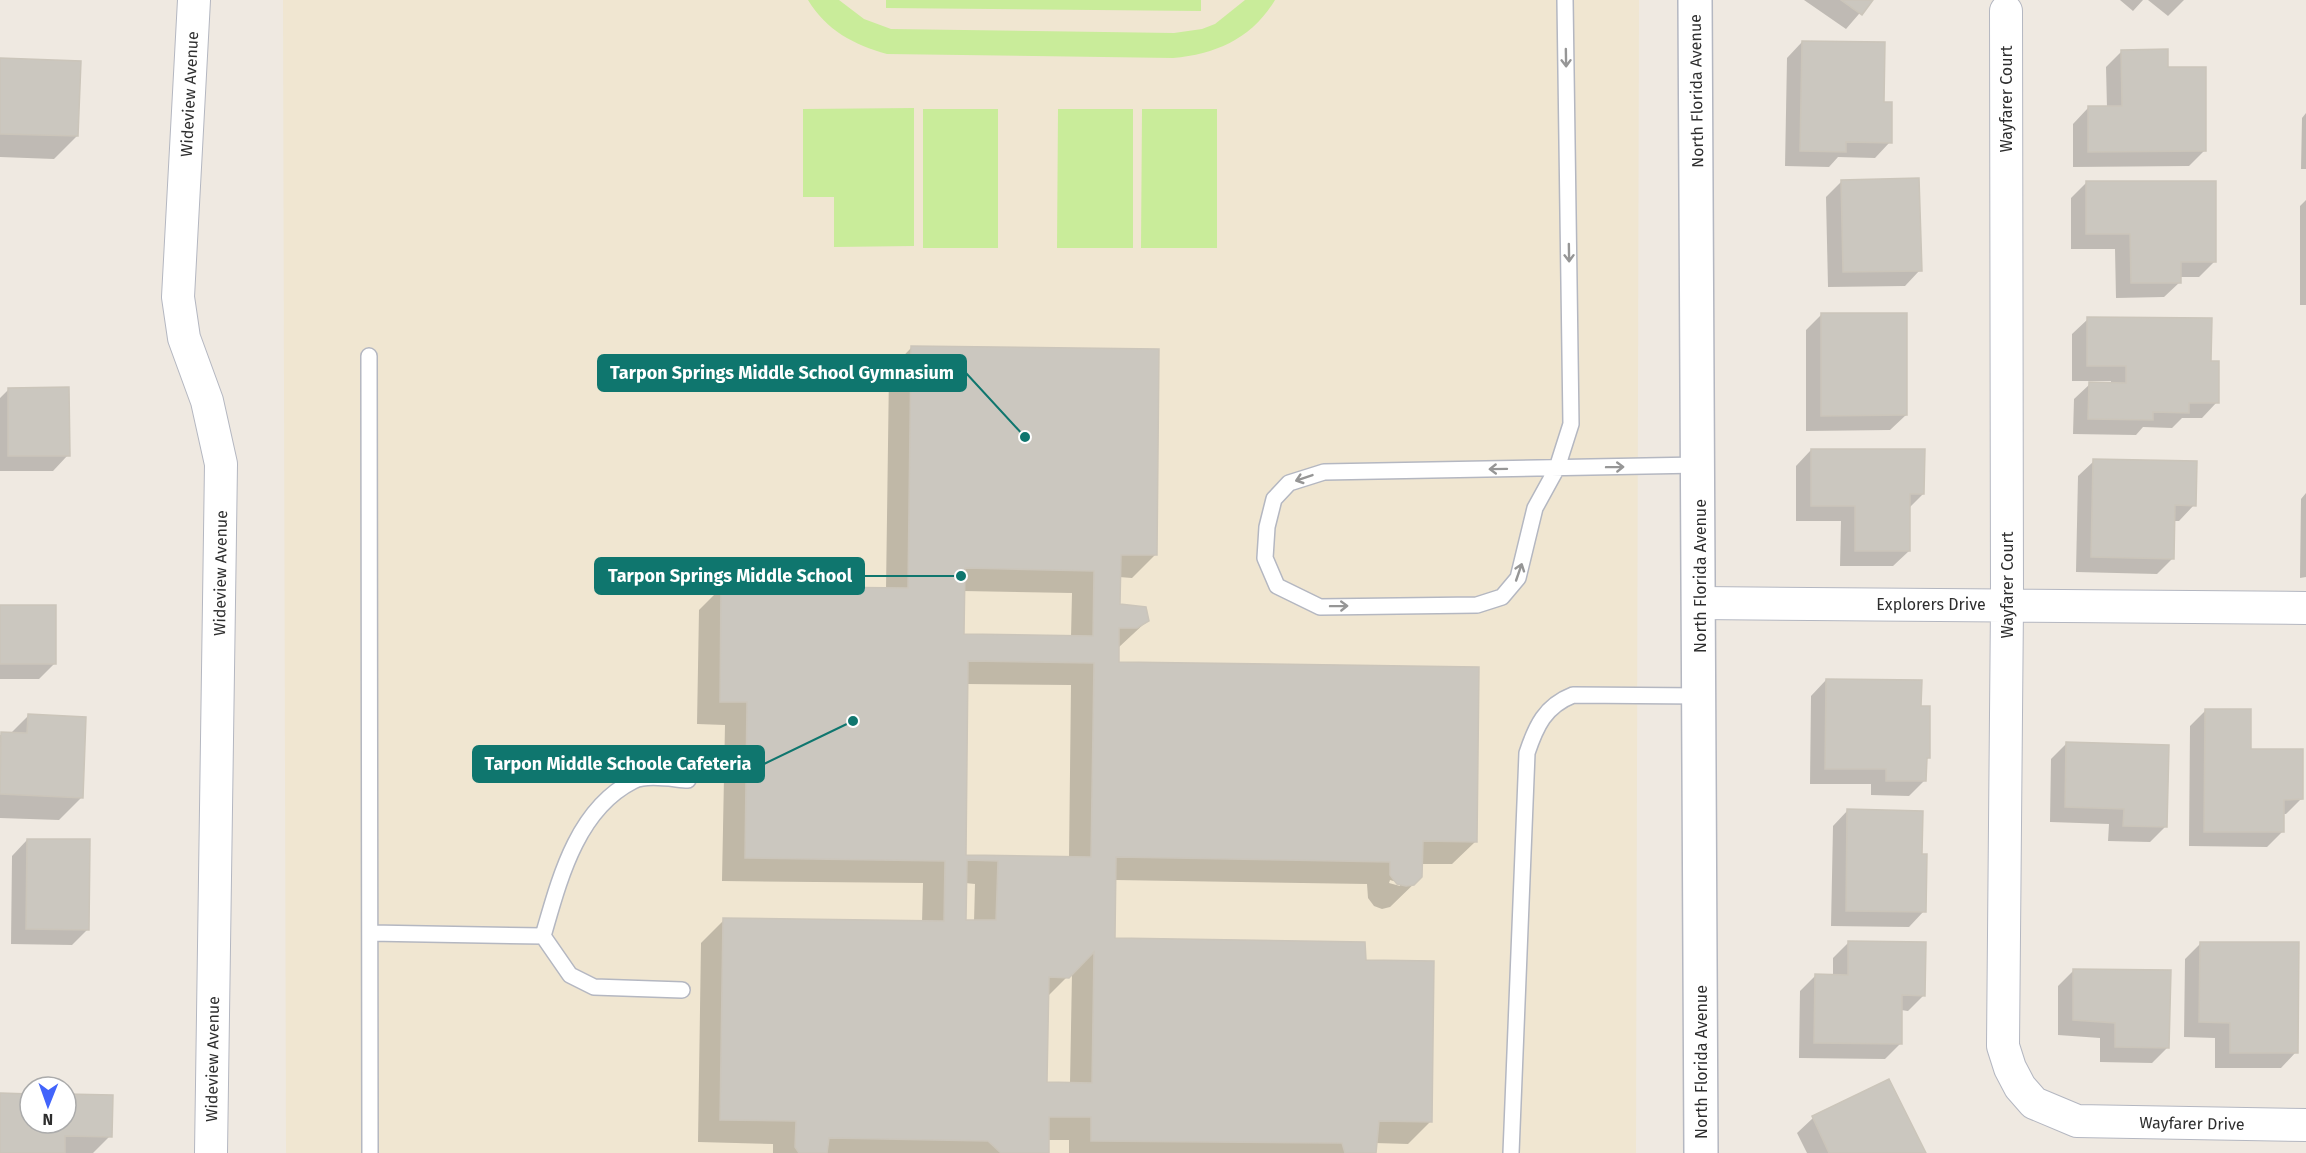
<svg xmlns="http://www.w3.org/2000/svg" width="2306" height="1153" viewBox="0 0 2306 1153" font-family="'Fira Sans',sans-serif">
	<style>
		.education { fill: #f0e6d1 }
		.pitch { fill: #c9ec9a }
		.shadow { fill: #0003; fill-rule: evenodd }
		.building { fill: #cbc7bf; stroke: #cbc5ba; stroke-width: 1.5; fill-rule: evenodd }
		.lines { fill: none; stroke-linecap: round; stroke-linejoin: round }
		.service-casing { stroke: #b4b7c1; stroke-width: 18 }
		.minor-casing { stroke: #b4b7c1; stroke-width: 34 }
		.tertiary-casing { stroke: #b4b7c1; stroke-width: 36 }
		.service { stroke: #fff; stroke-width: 15 }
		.minor { stroke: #fff; stroke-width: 32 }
		.tertiary { stroke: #fff; stroke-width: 33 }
		.oneway { stroke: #969696 }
		.labels { text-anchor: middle; stroke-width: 5; stroke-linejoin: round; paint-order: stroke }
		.street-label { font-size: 16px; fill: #2e2e2e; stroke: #fff }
		.leader { fill: none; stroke: #0f766e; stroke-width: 2 }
		.callout-dot { fill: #0f766e; stroke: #fff; stroke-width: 2 }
		.callout { fill: #0f766e; stroke: #0f766e; stroke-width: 2 }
		.callout-label { font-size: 18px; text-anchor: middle; font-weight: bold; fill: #fff }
	</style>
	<rect width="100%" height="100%" fill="#efe9e1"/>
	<!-- education -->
	<path class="education" d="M 283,0 L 1639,0 L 1636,1153 L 286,1153 Z"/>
	<!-- pitch -->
	<path class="pitch" d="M 808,0 L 839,0 L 864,19 L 891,29 L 1174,33 L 1202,29 L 1215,24 L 1245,0 L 1275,0 C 1252,38 1217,54 1173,58 L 887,54 C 854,45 826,30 808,0 Z
		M 886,0 L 1201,0 L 1201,11 L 886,8 Z
		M 914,108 L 914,246 L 834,247 L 834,197 L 803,197 L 803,109 Z
		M 923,109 L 998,109 L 998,248 L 923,248 Z
		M 1058,109 L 1133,109 L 1133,248 L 1057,248 Z
		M 1142,109 L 1217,109 L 1217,248 L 1141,248 Z"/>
	<!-- shadow -->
	<path class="shadow" d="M 1804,0 L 1871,0 L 1846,29 Z
		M 2120,0 L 2143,0 L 2133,11 Z
		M 2148,0 L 2184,0 L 2168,16 Z
		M 1802,42 L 1883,104 L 1890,142 L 1875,158 L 1838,157 L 1829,167 L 1785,166 L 1787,58 Z
		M 2122,51 L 2167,69 L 2205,150 L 2189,166 L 2073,167 L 2073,124 L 2088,108 L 2107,108 L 2106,67 Z
		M 0,59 L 77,136 L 54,159 L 0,157 Z
		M 2306,113 L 2306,169 L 2301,169 L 2302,118 Z
		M 1842,181 L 1920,270 L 1905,286 L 1828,287 L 1826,197 Z
		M 2087,182 L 2214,262 L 2199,277 L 2180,277 L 2180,282 L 2164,297 L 2116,298 L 2115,249 L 2071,249 L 2071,198 Z
		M 2306,200 L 2306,305 L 2300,305 L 2300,206 Z
		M 1821,315 L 1906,415 L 1890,430 L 1806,431 L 1806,330 Z
		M 2088,319 L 2210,363 L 2217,402 L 2202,418 L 2182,418 L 2172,428 L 2143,427 L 2136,435 L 2073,434 L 2074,399 L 2090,384 L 2111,384 L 2111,381 L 2072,381 L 2072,334 Z
		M 911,348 L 1155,555 L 1132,578 L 1119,577 L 1118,606 L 1147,621 L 1118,648 L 1117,664 L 1475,842 L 1452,864 L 1421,864 L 1421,877 L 1390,907 L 1382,909 L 1374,906 L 1368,898 L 1367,884 L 1115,880 L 1114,939 L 1364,962 L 1431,1121 L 1408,1144 L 1375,1143 L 1375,1153 L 1069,1153 L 1069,1140 L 1047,1140 L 1047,1153 L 773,1153 L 773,1144 L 698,1142 L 701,943 L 724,920 L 922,923 L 923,883 L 722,881 L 725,725 L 697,724 L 699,610 L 722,587 L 886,590 L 889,371 ZM 963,591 L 1072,593 L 1071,637 L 962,635 ZM 966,684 L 1071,685 L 1069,858 L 965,857 ZM 1390,880 L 1400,883 L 1400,886 L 1389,883 ZM 965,883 L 975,884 L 974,922 L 965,921 ZM 1072,972 L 1070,1084 L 1046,1084 L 1047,997 Z
		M 9,389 L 68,455 L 53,471 L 0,471 L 0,398 Z
		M 1811,450 L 1923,494 L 1909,508 L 1909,551 L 1893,566 L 1840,566 L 1841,521 L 1796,521 L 1796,466 Z
		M 2094,461 L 2194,505 L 2179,521 L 2173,521 L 2173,558 L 2157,574 L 2076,572 L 2078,476 Z
		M 2306,493 L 2306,577 L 2300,578 L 2301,499 Z
		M 0,607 L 54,664 L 39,679 L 0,679 Z
		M 1826,680 L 1920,708 L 1929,757 L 1925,761 L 1925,780 L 1909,796 L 1871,795 L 1871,784 L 1810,784 L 1811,696 Z
		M 2205,711 L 2301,799 L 2286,814 L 2282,814 L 2282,832 L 2267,847 L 2189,846 L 2190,726 Z
		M 28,716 L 82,797 L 59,820 L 0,818 L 0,735 L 10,734 Z
		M 2067,743 L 2165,827 L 2150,842 L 2108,841 L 2109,824 L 2050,822 L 2051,759 Z
		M 1848,810 L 1920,856 L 1924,911 L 1909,927 L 1831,926 L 1833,826 Z
		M 27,840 L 88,929 L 72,945 L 11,944 L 12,856 Z
		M 1849,942 L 1924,995 L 1908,1011 L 1901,1010 L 1901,1043 L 1885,1059 L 1799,1058 L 1800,991 L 1815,976 L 1833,976 L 1833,958 Z
		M 2200,944 L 2296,1052 L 2281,1068 L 2215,1068 L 2215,1038 L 2184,1037 L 2185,959 Z
		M 2073,971 L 2167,1048 L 2152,1063 L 2100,1062 L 2100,1038 L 2058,1035 L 2058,986 Z
		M 1888,1081 L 1924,1153 L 1807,1153 L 1797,1133 L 1813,1118 Z
		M 0,1094 L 30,1095 L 30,1123 L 66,1123 L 66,1096 L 110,1136 L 93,1153 L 0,1153 Z"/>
	<!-- building -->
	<path class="building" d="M 1841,0 L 1873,0 L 1862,15 Z
		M 1802,41 L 1885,42 L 1884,102 L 1892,102 L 1892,143 L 1846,142 L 1846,152 L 1800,151 Z
		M 2168,49 L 2168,67 L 2206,67 L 2206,151 L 2088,152 L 2088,106 L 2122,106 L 2121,50 Z
		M 0,58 L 81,61 L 78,136 L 0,134 Z
		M 1919,178 L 1922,271 L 1843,272 L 1841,180 Z
		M 2086,181 L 2216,181 L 2216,262 L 2181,262 L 2181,283 L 2131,283 L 2130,234 L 2086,234 Z
		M 1821,313 L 1907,313 L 1907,415 L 1821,416 Z
		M 2087,317 L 2212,318 L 2211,361 L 2219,361 L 2219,403 L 2189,403 L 2189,413 L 2153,412 L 2153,420 L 2088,419 L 2089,382 L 2126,383 L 2126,366 L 2087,366 Z
		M 911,346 L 1159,349 L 1157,555 L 1121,555 L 1120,604 L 1146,607 L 1149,621 L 1137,628 L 1119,628 L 1119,662 L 1479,667 L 1477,842 L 1423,841 L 1422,877 L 1414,885 L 1406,886 L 1397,884 L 1390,875 L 1390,862 L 1116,857 L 1115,938 L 1365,942 L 1366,960 L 1434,961 L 1432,1122 L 1379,1121 L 1376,1153 L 1345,1153 L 1342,1143 L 1091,1141 L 1091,1117 L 1049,1117 L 1049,1153 L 1001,1153 L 988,1141 L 829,1138 L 827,1153 L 799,1153 L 795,1147 L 796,1121 L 720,1120 L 723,918 L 944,921 L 945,861 L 745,858 L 747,702 L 720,702 L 721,586 L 908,588 ZM 965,568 L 1094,571 L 1093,636 L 964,634 ZM 968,661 L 1094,663 L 1091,857 L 966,855 ZM 967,860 L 998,861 L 996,920 L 966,920 ZM 1094,952 L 1092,1083 L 1047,1082 L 1049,977 L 1069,978 Z
		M 69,387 L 70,456 L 8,456 L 8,388 Z
		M 1811,449 L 1925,449 L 1924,494 L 1910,494 L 1910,551 L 1855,551 L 1855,506 L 1811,506 Z
		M 2093,459 L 2197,461 L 2196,506 L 2175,505 L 2174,559 L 2091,557 Z
		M 0,605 L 56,605 L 56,664 L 0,664 Z
		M 1826,679 L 1922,680 L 1921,706 L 1930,706 L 1930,758 L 1927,758 L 1926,781 L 1886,781 L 1886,769 L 1825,769 Z
		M 2205,709 L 2251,709 L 2251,749 L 2303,749 L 2303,799 L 2284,800 L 2284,832 L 2204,832 Z
		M 28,714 L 86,717 L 83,798 L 0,794 L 1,732 L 27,733 Z
		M 2066,742 L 2169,745 L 2167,827 L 2123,826 L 2124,809 L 2065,807 Z
		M 1847,809 L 1923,811 L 1922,854 L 1927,854 L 1926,912 L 1846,911 Z
		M 27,839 L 90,839 L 89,930 L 26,929 Z
		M 1848,941 L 1926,942 L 1925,996 L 1902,995 L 1902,1044 L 1814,1043 L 1815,974 L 1848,975 Z
		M 2200,942 L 2299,942 L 2298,1053 L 2230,1053 L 2230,1023 L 2199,1022 Z
		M 2073,969 L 2171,970 L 2169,1048 L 2115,1047 L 2115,1023 L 2073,1020 Z
		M 1889,1079 L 1926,1153 L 1829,1153 L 1812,1116 Z
		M 0,1093 L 30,1094 L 30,1123 L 66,1123 L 66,1094 L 113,1095 L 112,1137 L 65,1136 L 65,1153 L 0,1153 Z"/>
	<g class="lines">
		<!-- service casing -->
		<g class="service-casing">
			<path id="service" d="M 1565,0 L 1571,424 L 1557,468 L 1535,508 L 1518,578 L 1502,597 L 1477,605 L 1320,607 L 1277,586 L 1265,558 L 1267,527 L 1274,499 L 1289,483 L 1324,472 L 1699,465
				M 369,356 L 370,1153
				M 370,933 L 543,936 L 570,975 L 594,987 L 682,990
				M 543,936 C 559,881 576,810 633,781 C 647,774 672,779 688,780
				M 1511,1153 L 1527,753 C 1536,726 1545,706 1573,695 L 1701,696"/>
		</g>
		<!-- minor casing -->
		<g class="minor-casing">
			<path id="minor" d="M 194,0 L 178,297 L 184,338 L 207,401 L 221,464 L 211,1153
				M 2006,11 L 2007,604 L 2003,1046 L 2010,1068 L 2020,1087 L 2034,1103 L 2077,1121 L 2306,1125
				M 1700,603 L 2306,608"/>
		</g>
		<!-- tertiary casing -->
		<g class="tertiary-casing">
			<path id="tertiary" d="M 1695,0 L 1701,1153"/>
		</g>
		<!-- service -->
		<use href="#service" class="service"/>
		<!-- minor -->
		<use href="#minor" class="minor"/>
		<!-- tertiary -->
		<use href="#tertiary" class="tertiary"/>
	</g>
	<!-- one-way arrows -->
	<defs><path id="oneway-shaft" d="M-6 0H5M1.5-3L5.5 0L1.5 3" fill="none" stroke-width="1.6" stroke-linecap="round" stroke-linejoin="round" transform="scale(1.5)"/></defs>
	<g class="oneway">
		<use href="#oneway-shaft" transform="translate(1566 58) rotate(89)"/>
		<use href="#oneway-shaft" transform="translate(1569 253) rotate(89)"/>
		<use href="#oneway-shaft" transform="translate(1615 467) rotate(-1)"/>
		<use href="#oneway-shaft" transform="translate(1498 469) rotate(179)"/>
		<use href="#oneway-shaft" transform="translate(1304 478) rotate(161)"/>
		<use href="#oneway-shaft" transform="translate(1519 572) rotate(-71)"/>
		<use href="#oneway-shaft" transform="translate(1339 606) rotate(-1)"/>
	</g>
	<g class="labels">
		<!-- street labels -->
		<g class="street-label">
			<text transform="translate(1696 91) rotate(-91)" y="6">North Florida Avenue</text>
			<text transform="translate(189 94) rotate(-87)" y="6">Wideview Avenue</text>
			<text transform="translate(2006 99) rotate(-90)" y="6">Wayfarer Court</text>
			<text transform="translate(220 573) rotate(-89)" y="6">Wideview Avenue</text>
			<text transform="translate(1700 576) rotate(-90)" y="6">North Florida Avenue</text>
			<text transform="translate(2007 585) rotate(-90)" y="6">Wayfarer Court</text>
			<text x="1931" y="610">Explorers Drive</text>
			<text transform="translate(212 1059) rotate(-89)" y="6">Wideview Avenue</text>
			<text transform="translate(1701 1062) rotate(-90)" y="6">North Florida Avenue</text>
			<text transform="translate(2192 1123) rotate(1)" y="6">Wayfarer Drive</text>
		</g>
	</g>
	<!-- callouts -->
	<path class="leader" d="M1025 437L966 373M961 576L864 576M853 721L764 764"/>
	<g class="callout-dot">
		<circle cx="1025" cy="437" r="6"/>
		<circle cx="961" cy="576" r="6"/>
		<circle cx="853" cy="721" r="6"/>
	</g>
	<g class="callout">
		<rect x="598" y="355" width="368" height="36" rx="6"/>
		<rect x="595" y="558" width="269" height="36" rx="6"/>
		<rect x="473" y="746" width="291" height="36" rx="6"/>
	</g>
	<g class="callout-label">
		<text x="782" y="379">Tarpon Springs Middle School Gymnasium</text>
		<text x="730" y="582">Tarpon Springs Middle School</text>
		<text x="618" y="770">Tarpon Middle Schoole Cafeteria</text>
	</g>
	<!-- north arrow -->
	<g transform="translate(48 1105) rotate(181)"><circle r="28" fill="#ffffff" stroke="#ababab" stroke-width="1.5"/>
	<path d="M0-4.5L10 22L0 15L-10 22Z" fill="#4264fb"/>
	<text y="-9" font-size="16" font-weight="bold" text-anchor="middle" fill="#2e2e2e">N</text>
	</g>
</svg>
